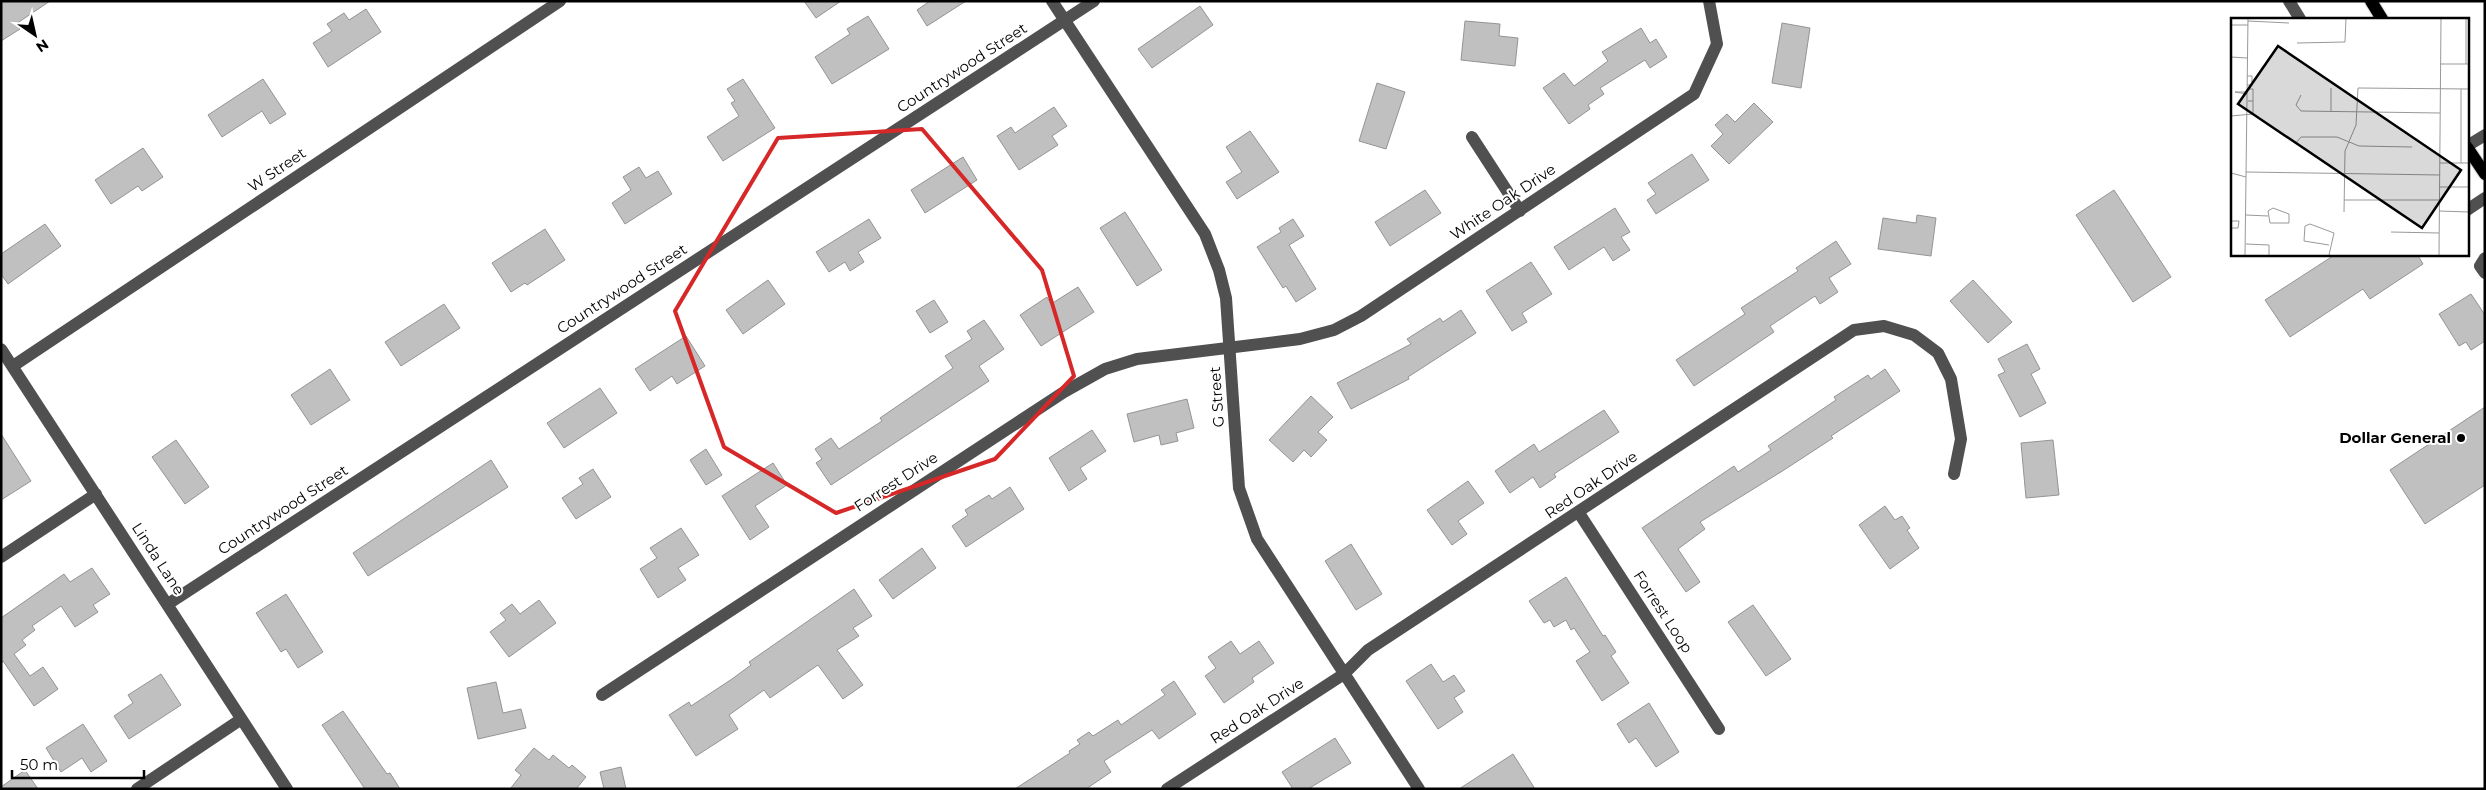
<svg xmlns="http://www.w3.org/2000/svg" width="2486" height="790" viewBox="0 0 2486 790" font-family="Montserrat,sans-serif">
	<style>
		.building { fill: #c0c0c0; stroke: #949494 }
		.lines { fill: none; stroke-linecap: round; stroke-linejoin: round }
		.major-casing { stroke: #dbdbdb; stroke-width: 14 }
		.minor { stroke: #505050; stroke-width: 12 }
		.major { stroke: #000; stroke-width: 12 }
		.marked { fill: none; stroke: #d62828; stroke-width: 4; stroke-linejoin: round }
		.poi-dot { fill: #000; stroke: #fff; stroke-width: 2 }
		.labels { text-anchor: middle; stroke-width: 4; stroke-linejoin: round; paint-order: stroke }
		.street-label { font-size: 15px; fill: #000; stroke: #fff }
		.poi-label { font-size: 15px; font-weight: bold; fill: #000; stroke: #fff; text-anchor: end }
		.inset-road { fill: none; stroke: #999; stroke-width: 1 }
		.view { fill: #000; fill-opacity: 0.15; stroke: #000; stroke-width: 2.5 }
		.inset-edge { fill: none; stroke: #000; stroke-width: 2.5 }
	</style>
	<rect width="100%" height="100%" fill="#fff"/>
	<!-- building -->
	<path class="building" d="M 1,1 L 50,1 L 16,24 L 20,29 L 1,41 Z
		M 804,1 L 841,1 L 816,18 Z
		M 930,1 L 966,1 L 927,26 L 917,10 Z
		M 1200,6 L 1213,25 L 1152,68 L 1138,49 Z
		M 366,9 L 381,32 L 328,67 L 313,43 L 332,31 L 327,24 L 344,13 L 349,20 Z
		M 868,16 L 889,49 L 832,84 L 815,57 L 850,34 L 847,29 Z
		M 1465,21 L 1500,24 L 1499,36 L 1518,38 L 1515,66 L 1461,60 Z
		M 1782,23 L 1810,28 L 1801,88 L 1772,83 Z
		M 1641,28 L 1650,43 L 1656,39 L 1667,57 L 1650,68 L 1645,60 L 1600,88 L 1604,94 L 1588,105 L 1590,109 L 1569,124 L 1543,88 L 1564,73 L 1574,86 L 1608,61 L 1602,52 Z
		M 263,79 L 286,114 L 270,124 L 262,111 L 222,137 L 208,115 Z
		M 743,79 L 775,128 L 723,161 L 707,137 L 739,116 L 731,103 L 735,101 L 727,89 Z
		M 1377,83 L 1405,92 L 1386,149 L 1359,141 Z
		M 1754,103 L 1773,122 L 1729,164 L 1711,146 L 1723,134 L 1715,125 L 1727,114 L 1735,122 Z
		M 1054,107 L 1067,126 L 1052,136 L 1058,145 L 1019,170 L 997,136 L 1011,127 L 1015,133 Z
		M 1250,131 L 1279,172 L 1237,199 L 1226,182 L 1242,172 L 1226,147 Z
		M 143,148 L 163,177 L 142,191 L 138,186 L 111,204 L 95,180 Z
		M 1692,154 L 1709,180 L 1656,214 L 1647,200 L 1656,194 L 1648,183 Z
		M 963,157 L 977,180 L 925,213 L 911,190 Z
		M 639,167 L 646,178 L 658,171 L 672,194 L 625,224 L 612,203 L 631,190 L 623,177 Z
		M 1425,190 L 1441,213 L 1390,246 L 1375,222 Z
		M 2114,190 L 2171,277 L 2133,302 L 2076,215 Z
		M 1615,208 L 1630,232 L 1621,237 L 1630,250 L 1613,261 L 1604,247 L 1569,270 L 1554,247 Z
		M 1125,212 L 1162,270 L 1137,286 L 1100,228 Z
		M 1917,215 L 1936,218 L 1931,256 L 1878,249 L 1883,218 L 1916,223 Z
		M 869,219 L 881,238 L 858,252 L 864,262 L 850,271 L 845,262 L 829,272 L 816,252 Z
		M 1293,219 L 1304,236 L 1289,245 L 1316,289 L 1296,302 L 1286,286 L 1283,288 L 1257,247 L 1281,232 L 1279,228 Z
		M 45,224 L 61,246 L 8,284 L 1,274 L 1,254 Z
		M 545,229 L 565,260 L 527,285 L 525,283 L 511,292 L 492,263 Z
		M 1836,241 L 1851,264 L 1829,278 L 1838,292 L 1820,304 L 1815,296 L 1770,326 L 1774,332 L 1694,386 L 1676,360 L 1745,314 L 1741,308 L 1798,271 L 1796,268 Z
		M 2336,254 L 2417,254 L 2423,264 L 2370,299 L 2363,289 L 2290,337 L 2265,300 Z
		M 1531,262 L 1552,294 L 1522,313 L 1527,322 L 1512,331 L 1486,291 Z
		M 768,280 L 785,304 L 743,334 L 726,310 Z
		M 1973,280 L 2012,322 L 1988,343 L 1950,301 Z
		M 1078,287 L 1094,312 L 1041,346 L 1020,315 L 1047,297 L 1051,304 Z
		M 2471,294 L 2485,315 L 2485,341 L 2471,350 L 2466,342 L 2459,346 L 2439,314 Z
		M 934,300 L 948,322 L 930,333 L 916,311 Z
		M 444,304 L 460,328 L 401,366 L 385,342 Z
		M 1461,310 L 1476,333 L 1408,377 L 1409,379 L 1351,409 L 1337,383 L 1411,344 L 1407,339 L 1440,318 L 1443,322 Z
		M 984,320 L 1004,349 L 979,366 L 989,381 L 831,485 L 816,463 L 822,459 L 815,449 L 831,438 L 839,449 L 882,421 L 880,418 L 953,368 L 945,356 L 972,339 L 967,331 Z
		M 686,336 L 705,366 L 677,384 L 672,376 L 650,391 L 635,369 Z
		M 2027,344 L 2040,369 L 2031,374 L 2046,403 L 2020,417 L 1998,375 L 2005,372 L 1998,359 Z
		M 330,369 L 350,400 L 311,425 L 291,395 Z
		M 1885,369 L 1900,391 L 1831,436 L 1833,438 L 1784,470 L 1700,522 L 1705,529 L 1678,549 L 1700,582 L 1686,592 L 1642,528 L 1734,466 L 1738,472 L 1771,450 L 1768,446 L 1836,400 L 1834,397 L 1868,375 L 1871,379 Z
		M 600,388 L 617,413 L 564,448 L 547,423 Z
		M 1311,396 L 1333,417 L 1318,432 L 1327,440 L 1311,457 L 1304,450 L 1293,462 L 1269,440 Z
		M 1187,399 L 1194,428 L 1176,433 L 1178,441 L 1161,445 L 1159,435 L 1134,442 L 1127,414 Z
		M 2485,407 L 2485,485 L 2425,524 L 2390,470 Z
		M 1604,410 L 1619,432 L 1554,474 L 1556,477 L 1540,488 L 1533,477 L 1510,493 L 1495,471 L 1534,444 L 1539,452 Z
		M 1092,430 L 1106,451 L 1080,468 L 1087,479 L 1069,491 L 1049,458 Z
		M 1,434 L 31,481 L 1,500 Z
		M 176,440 L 209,487 L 185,504 L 152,457 Z
		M 2053,440 L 2059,495 L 2026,498 L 2021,443 Z
		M 706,449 L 722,475 L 706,485 L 690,460 Z
		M 491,460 L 508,487 L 368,576 L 353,553 Z
		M 773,463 L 787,485 L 755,506 L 769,527 L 750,540 L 722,496 Z
		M 593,469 L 611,497 L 576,519 L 562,498 L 583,484 L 579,478 Z
		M 1468,481 L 1484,503 L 1458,521 L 1467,534 L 1452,545 L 1427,510 Z
		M 1010,487 L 1024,509 L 966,547 L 952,526 L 968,515 L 965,510 L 989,495 L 992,499 Z
		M 1885,506 L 1895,520 L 1902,516 L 1910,528 L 1907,530 L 1919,548 L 1890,569 L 1859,525 Z
		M 681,528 L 699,555 L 678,568 L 686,580 L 658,598 L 640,569 L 657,558 L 650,548 Z
		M 1351,544 L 1382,594 L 1356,610 L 1325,561 Z
		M 922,548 L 936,568 L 893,599 L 879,580 Z
		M 92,568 L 110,594 L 93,605 L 98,612 L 75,627 L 61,606 L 32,626 L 35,630 L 22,640 L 26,645 L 14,654 L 30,676 L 43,667 L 58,689 L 34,706 L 3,661 L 1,663 L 1,618 L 64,574 L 70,582 Z
		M 1566,577 L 1603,636 L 1605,635 L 1616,652 L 1611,656 L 1629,683 L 1602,701 L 1576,661 L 1590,652 L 1574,628 L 1571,630 L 1566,620 L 1554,627 L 1550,620 L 1544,623 L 1529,601 Z
		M 854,589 L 872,616 L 853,628 L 859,636 L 837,650 L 863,685 L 843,699 L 818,665 L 770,698 L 764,690 L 729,715 L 738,729 L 696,756 L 669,715 L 689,702 L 691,706 L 732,679 L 751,665 L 749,662 Z
		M 286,594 L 323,652 L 298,668 L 286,649 L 281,652 L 256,613 Z
		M 539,600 L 556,623 L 509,657 L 490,632 L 506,620 L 500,613 L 512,604 L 520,614 Z
		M 1753,605 L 1791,659 L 1766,676 L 1728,622 Z
		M 1231,641 L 1240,654 L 1259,641 L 1274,663 L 1252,678 L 1254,682 L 1224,703 L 1205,676 L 1216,668 L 1208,657 Z
		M 1431,664 L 1443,682 L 1454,675 L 1465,691 L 1454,698 L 1463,712 L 1438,729 L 1406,681 Z
		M 161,674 L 181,705 L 129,739 L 114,716 L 133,703 L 128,695 Z
		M 1174,681 L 1196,714 L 1159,739 L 1152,730 L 1104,761 L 1111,772 L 1086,789 L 1015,789 L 1070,753 L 1069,751 L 1080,744 L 1077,740 L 1089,732 L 1093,736 L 1118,720 L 1121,725 L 1165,695 L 1161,690 Z
		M 496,682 L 503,713 L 521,709 L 526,728 L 478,739 L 467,688 Z
		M 1649,703 L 1679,752 L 1656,767 L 1636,738 L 1629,743 L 1617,724 Z
		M 343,711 L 387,774 L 390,773 L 400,789 L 365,789 L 322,725 Z
		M 83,724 L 107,761 L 91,772 L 82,758 L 61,772 L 46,748 Z
		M 1335,738 L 1351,763 L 1308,789 L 1293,789 L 1282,772 Z
		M 534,748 L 549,760 L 553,755 L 569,768 L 572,765 L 586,777 L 576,789 L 510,789 L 521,775 L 515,770 Z
		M 1513,754 L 1535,789 L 1459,789 Z
		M 621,767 L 626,789 L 604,789 L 600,772 Z
		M 25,770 L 38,789 L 1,789 L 1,787 Z"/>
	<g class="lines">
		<!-- major casing -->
		<g class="major-casing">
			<path id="major" d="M 2371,1 L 2382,19
				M 2467,147 L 2485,174"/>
		</g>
		<!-- minor -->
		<path class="minor" d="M 1052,1 L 1205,234 L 1219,270 L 1226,298 L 1239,488 L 1257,539 L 1419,789
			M 2289,1 L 2300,19
			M 1472,137 L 1520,211
			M 2467,146 L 2485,135
			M 2467,210 L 2485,198
			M 2485,258 L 2480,266 L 2485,273
			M 1,349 L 287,789
			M 13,366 L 560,1
			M 1579,513 L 1719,729
			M 1,557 L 96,494
			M 168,604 L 1094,1
			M 602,695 L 1064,392 L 1105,369 L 1137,359 L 1300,339 L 1334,330 L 1361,316 L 1694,94 L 1717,44 L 1709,1
			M 137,789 L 240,720
			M 1167,789 L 1344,674 L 1368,650 L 1854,330 L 1884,326 L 1914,335 L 1938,353 L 1951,379 L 1961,439 L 1954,474"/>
		<!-- major -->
		<use href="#major" class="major"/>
	</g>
	<!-- marked area -->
	<path class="marked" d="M 922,129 L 1042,270 L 1074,376 L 995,459 L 836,513 L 724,447 L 675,311 L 778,138 Z"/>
	<!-- markers -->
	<circle class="poi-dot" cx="2461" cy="438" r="5"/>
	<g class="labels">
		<!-- street labels -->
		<g class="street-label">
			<text transform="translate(962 68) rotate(-33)" y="5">Countrywood Street</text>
			<text transform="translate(277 170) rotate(-34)" y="5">W Street</text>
			<text transform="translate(1503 202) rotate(-34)" y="5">White Oak Drive</text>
			<text transform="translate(622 289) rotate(-33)" y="5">Countrywood Street</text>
			<text transform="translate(1217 397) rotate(-94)" y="5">G Street</text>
			<text transform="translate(896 482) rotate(-33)" y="5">Forrest Drive</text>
			<text transform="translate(1591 485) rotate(-34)" y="5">Red Oak Drive</text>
			<text transform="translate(283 510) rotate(-33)" y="5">Countrywood Street</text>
			<text transform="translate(158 559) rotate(57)" y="5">Linda Lane</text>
			<text transform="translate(1663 612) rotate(57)" y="5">Forrest Loop</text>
			<text transform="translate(1257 711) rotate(-33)" y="5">Red Oak Drive</text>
		</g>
		<!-- poi labels -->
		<g class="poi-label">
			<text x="2451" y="443">Dollar General</text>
		</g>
	</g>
	<!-- overview -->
	<g transform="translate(2231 18)">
		<rect width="238" height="238" fill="#fff"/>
		<path class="inset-road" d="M 17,3 L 58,5M 0,7 L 17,7M 66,25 L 114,24 L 115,0M 0,39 L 16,40M 209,46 L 238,46M 235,46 L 235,0M 16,67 L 21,67 L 21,58 L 16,58M 16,71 L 22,71 L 22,83 L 17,83M 16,76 L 4,74 L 16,74M 70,77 L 65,87 L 70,93 L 209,95M 100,93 L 100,70M 0,98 L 22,96 L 22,83M 64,126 L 70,119 L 106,119 L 128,128 L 181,129M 209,145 L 238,145M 230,145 L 230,71M 15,154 L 209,157M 0,155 L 15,159M 209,169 L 238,169M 113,182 L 208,182M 42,190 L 58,196 L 58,205 L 39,205 L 37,193 ZM 208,193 L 238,194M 113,194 L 114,133 L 125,107 L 127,70 L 238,71M 15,197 L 37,198M 0,203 L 8,203 L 7,210 L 0,210M 160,214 L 208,215M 15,226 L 38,227 L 38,237M 14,237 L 17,0M 98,237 L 103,215 L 79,206 L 74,208 L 73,223 L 98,227M 208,237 L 210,0"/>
		<path class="view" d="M 47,28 L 230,152 L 191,210 L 7,86 Z"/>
		<rect width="238" height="238" class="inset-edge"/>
	</g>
	<!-- border -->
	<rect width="2486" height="790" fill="none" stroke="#000000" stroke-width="5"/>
	<!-- north arrow -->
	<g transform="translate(35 35) rotate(146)" stroke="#ffffff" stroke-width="4" paint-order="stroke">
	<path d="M0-4L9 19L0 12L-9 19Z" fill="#000000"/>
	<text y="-8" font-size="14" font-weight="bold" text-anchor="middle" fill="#000000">N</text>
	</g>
	<!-- scale -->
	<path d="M12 770v8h132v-8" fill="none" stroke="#000000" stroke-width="2.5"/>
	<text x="20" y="770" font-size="15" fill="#000000" stroke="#ffffff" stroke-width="4" paint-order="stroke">50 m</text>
</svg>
